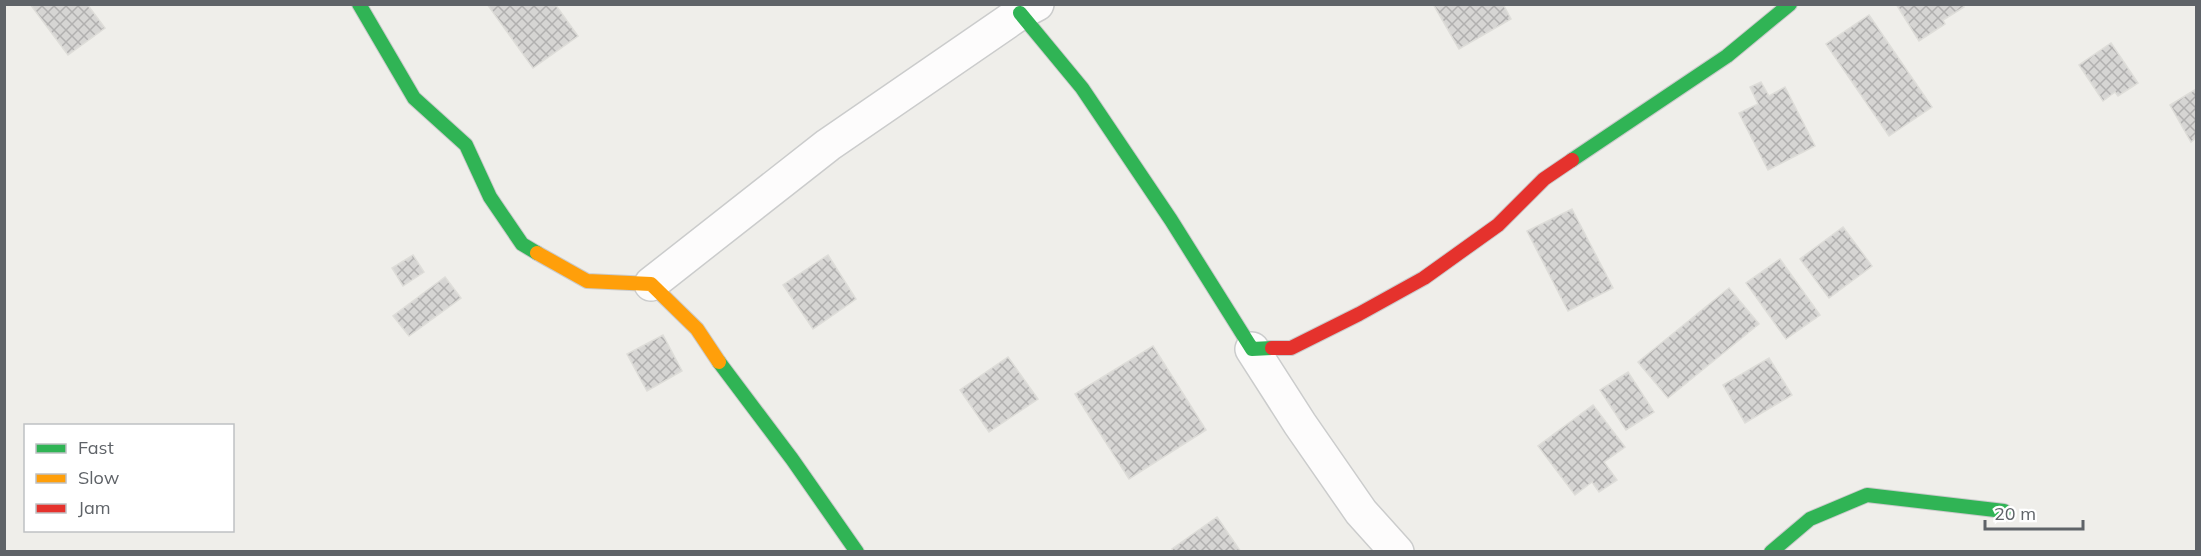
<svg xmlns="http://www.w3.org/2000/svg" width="2201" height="556" viewBox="0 0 2201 556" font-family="Mulish,sans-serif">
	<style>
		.building { fill: url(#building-cross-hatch); stroke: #deddd9; stroke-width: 1.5 }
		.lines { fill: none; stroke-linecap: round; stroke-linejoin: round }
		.street-casing { stroke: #cbcccc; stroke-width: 36 }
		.fast-casing { stroke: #cacacb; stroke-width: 16 }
		.slow-casing { stroke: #cacacb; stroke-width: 16 }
		.jam-casing { stroke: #cacacb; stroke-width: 16 }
		.street { stroke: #fdfcfc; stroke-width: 33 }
		.fast { stroke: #30b455; stroke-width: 14 }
		.slow { stroke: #ff9f0a; stroke-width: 14 }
		.jam { stroke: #e5322d; stroke-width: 14 }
	</style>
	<defs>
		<pattern id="building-cross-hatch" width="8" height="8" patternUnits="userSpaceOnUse" patternTransform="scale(1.5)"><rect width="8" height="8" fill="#d6d5d3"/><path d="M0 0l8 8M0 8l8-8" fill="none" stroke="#b1b0af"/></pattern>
	</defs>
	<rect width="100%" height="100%" fill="#efeeea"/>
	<!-- building -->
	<path class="building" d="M 30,4 L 87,4 L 105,28 L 68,55 Z
		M 487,4 L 555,4 L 578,36 L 533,68 Z
		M 1433,4 L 1503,4 L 1511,19 L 1459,49 Z
		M 1896,4 L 1962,4 L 1964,7 L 1943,20 L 1945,24 L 1919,41 Z
		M 1869,15 L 1932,107 L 1889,136 L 1826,44 Z
		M 2111,43 L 2138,83 L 2118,96 L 2115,92 L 2103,101 L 2079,65 Z
		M 1761,82 L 1769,96 L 1785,87 L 1815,146 L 1768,170 L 1739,113 L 1758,104 L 1750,87 Z
		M 2196,89 L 2196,138 L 2191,142 L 2170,105 Z
		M 1572,209 L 1613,288 L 1568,311 L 1527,231 Z
		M 1843,227 L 1872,266 L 1829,298 L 1800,259 Z
		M 413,255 L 424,272 L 403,286 L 392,268 Z
		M 828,255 L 856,299 L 813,329 L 783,285 Z
		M 1780,259 L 1820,315 L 1786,339 L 1746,283 Z
		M 445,277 L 461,298 L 409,336 L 393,316 Z
		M 1729,288 L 1759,324 L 1668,398 L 1638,362 Z
		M 663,335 L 682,371 L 647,391 L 627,354 Z
		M 1153,346 L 1206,430 L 1129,479 L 1075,394 Z
		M 1008,357 L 1038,399 L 989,432 L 960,390 Z
		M 1769,358 L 1792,395 L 1745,423 L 1723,385 Z
		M 1628,372 L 1654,412 L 1626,430 L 1600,390 Z
		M 1593,405 L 1625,447 L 1604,462 L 1617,480 L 1599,492 L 1592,482 L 1575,495 L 1538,446 Z
		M 1217,517 L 1241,552 L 1174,552 L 1172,549 Z"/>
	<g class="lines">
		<!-- street casing -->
		<g class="street-casing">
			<path id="street" d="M 651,284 L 828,145 L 1020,13 L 1037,4
				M 1252,349 L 1300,424 L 1361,512 L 1397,552"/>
		</g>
		<!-- fast casing -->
		<g class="fast-casing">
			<path id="fast" d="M 359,4 L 414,98 L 466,145 L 490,197 L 522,244 L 537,253
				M 1020,13 L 1082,88 L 1171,220 L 1252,349 L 1272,348
				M 1572,160 L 1727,56 L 1790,4
				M 719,362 L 792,459 L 857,552
				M 1771,552 L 1810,519 L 1867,495 L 2004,511"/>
		</g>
		<!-- slow casing -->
		<g class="slow-casing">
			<path id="slow" d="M 537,253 L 587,281 L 651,284 L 697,329 L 719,362"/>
		</g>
		<!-- jam casing -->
		<g class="jam-casing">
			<path id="jam" d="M 1272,348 L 1291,348 L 1359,314 L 1424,278 L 1498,225 L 1544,179 L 1572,160"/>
		</g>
		<!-- street -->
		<use href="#street" class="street"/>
		<!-- fast -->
		<use href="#fast" class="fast"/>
		<!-- slow -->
		<use href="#slow" class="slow"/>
		<!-- jam -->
		<use href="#jam" class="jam"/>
	</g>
	<!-- border -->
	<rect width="2201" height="556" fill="none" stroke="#5f6368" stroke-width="12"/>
	<!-- legend -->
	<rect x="24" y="424" width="210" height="108" fill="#ffffff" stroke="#bfc1c3" stroke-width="1.5"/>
	<rect x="36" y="444" width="30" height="9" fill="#30b455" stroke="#bfc1c3" stroke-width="1.5"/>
	<text x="78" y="454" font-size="18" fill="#5f6368">Fast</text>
	<rect x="36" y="474" width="30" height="9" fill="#ff9f0a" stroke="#bfc1c3" stroke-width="1.5"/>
	<text x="78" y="484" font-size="18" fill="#5f6368">Slow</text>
	<rect x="36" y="504" width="30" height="9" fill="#e5322d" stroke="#bfc1c3" stroke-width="1.5"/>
	<text x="78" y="514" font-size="18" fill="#5f6368">Jam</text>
	<!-- scale -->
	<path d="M1985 520v9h98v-9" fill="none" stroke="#5f6368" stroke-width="3"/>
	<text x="1994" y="520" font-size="18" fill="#5f6368" stroke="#ffffff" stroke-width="4.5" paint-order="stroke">20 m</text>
</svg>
